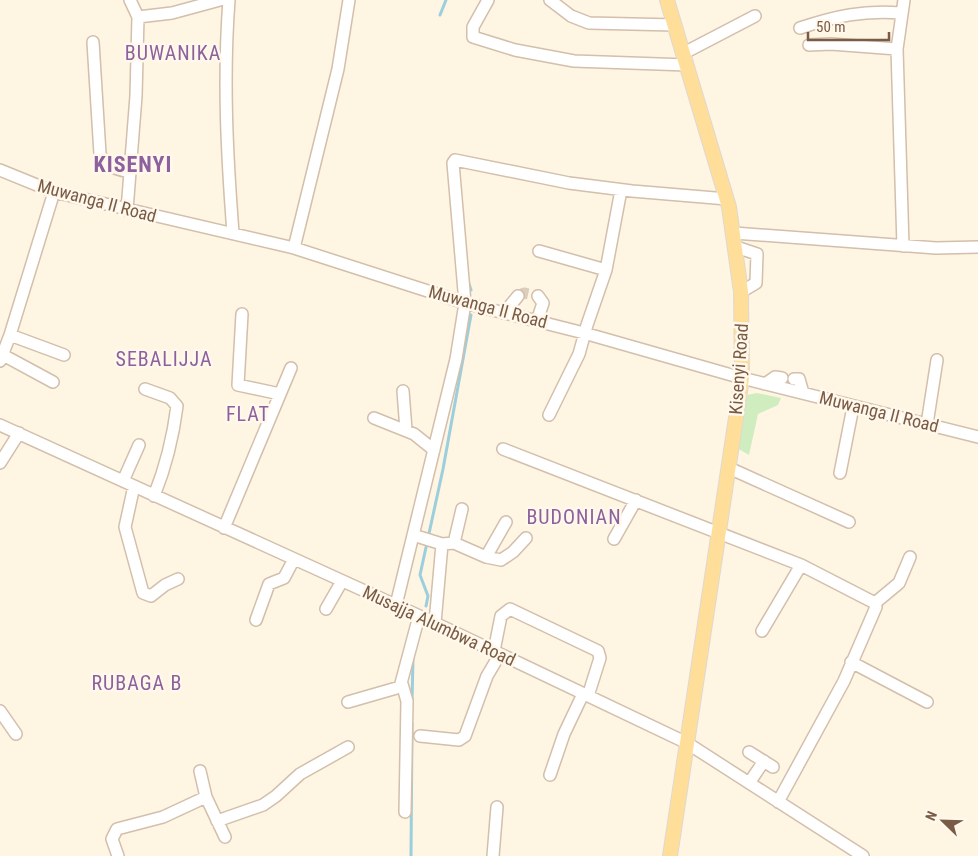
<svg xmlns="http://www.w3.org/2000/svg" width="978" height="856" viewBox="0 0 978 856" font-family="'Roboto Condensed',sans-serif">
	<style>
		.green { fill: #d0edc0 }
		.lines { fill: none; stroke-linecap: round; stroke-linejoin: round }
		.stream { stroke: #9bcfdd; stroke-width: 3 }
		.minor-tunnel { stroke: #ddcebc; stroke-width: 11; stroke-dasharray: 11 5.5; stroke-linecap: butt }
		.minor-casing { stroke: #d3bfab; stroke-width: 14 }
		.major-casing { stroke: #dfd8d3; stroke-width: 16 }
		.minor { stroke: #fff; stroke-width: 11 }
		.major { stroke: #ffde99; stroke-width: 14 }
		.labels { text-anchor: middle; stroke-width: 5; stroke-linejoin: round; paint-order: stroke }
		.street-label { font-size: 18px; fill: #795b46; stroke: #fff8eb }
		.quarter-label { font-size: 20px; letter-spacing: 1px; fill: #8c619d; stroke: #fff8eb }
		.district-label { font-size: 22px; font-weight: bold; letter-spacing: 1px; fill: #8c619d; stroke: #fff8eb }
	</style>
	<rect width="100%" height="100%" fill="#fef5e3"/>
	<!-- green -->
	<path class="green" d="M 757,393 L 781,398 L 778,405 L 758,414 L 749,455 L 737,448 L 747,395 Z"/>
	<g class="lines">
		<!-- stream -->
		<path class="stream" d="M 440,15 L 446,0
			M 468,281 L 471,290
			M 426,606 L 428,596 L 420,575 L 443,469 L 471,315
			M 412,702 L 413,658
			M 411,856 L 412,723"/>
		<!-- minor-tunnel -->
		<path class="minor-tunnel" d="M 518,296 L 524,293 L 538,296"/>
		<!-- minor casing -->
		<g class="minor-casing">
			<path id="minor" d="M 229,0 C 223,79 227,155 233,233
				M 488,0 L 473,27 L 473,37 L 515,50 L 574,61 L 687,65
				M 550,0 L 571,16 L 589,23 L 675,25
				M 138,17 L 172,13 L 220,0
				M 800,28 C 836,16 863,10 901,13
				M 93,42 L 100,154 C 106,167 116,169 130,172
				M 809,45 L 831,44 L 897,49
				M 684,53 L 755,16
				M 0,170 L 54,192 L 294,248 L 465,303 L 584,333 L 742,378 L 978,437
				M 127,210 L 136,96 L 138,17 L 130,0
				M 734,233 L 936,248 L 978,247
				M 903,246 L 897,49 L 904,0
				M 736,247 L 757,254 L 756,283 L 741,292
				M 294,248 L 338,69 L 349,0
				M 539,251 L 606,270
				M 504,313 L 518,296
				M 242,314 L 238,385 L 280,394
				M 537,321 L 543,303 L 538,296
				M 10,335 L 64,355
				M 3,355 L 53,382
				M 0,361 L 10,335 L 54,192
				M 794,379 L 799,379 L 803,393
				M 765,384 L 775,377 L 782,378
				M 145,389 L 170,398 L 177,406 C 173,438 166,466 154,496
				M 403,391 L 406,430
				M 549,415 L 579,354 L 587,325 L 606,270 L 621,190
				M 374,418 L 414,434 L 434,450
				M 927,424 L 937,360
				M 0,425 L 435,623 L 687,743 L 863,856
				M 503,449 L 801,565 L 875,603 L 876,607 L 844,681 L 778,802
				M 0,463 L 19,433
				M 729,468 L 849,522
				M 840,473 L 853,407
				M 123,481 L 139,445
				M 134,486 L 125,527 L 143,593 L 151,596 L 165,585 L 178,579
				M 224,528 L 291,368
				M 413,535 L 442,544
				M 614,539 L 636,500
				M 454,543 L 486,557 L 506,522
				M 486,557 L 501,560 L 513,552 L 526,538
				M 875,603 L 899,583 L 910,557
				M 396,605 L 456,359 L 465,303 L 453,163 L 455,160 L 569,183 L 632,191 L 727,199
				M 326,609 L 342,581
				M 256,620 L 269,584 L 284,578 L 294,559
				M 435,623 L 442,544 L 454,543 L 462,509
				M 762,631 L 801,565
				M 494,651 L 501,616 L 510,609 L 598,651 L 600,658 L 588,696
				M 851,662 L 927,702
				M 402,684 L 407,701 L 405,812
				M 348,702 L 400,687 L 419,616
				M 0,711 L 16,734
				M 420,736 L 459,740 L 465,736 L 487,676 L 500,654
				M 749,752 L 773,767
				M 200,771 L 206,797 L 225,837
				M 550,775 L 564,734 L 583,694
				M 749,783 L 764,761
				M 217,821 L 263,805 L 276,796 L 300,774 L 348,747
				M 118,856 L 112,839 L 117,829 L 163,817 L 206,797
				M 493,856 L 497,807"/>
		</g>
		<!-- major casing -->
		<g class="major-casing">
			<path id="major" d="M 667,0 L 729,207 L 741,292 L 742,378 L 670,856"/>
		</g>
		<!-- minor -->
		<use href="#minor" class="minor"/>
		<!-- major -->
		<use href="#major" class="major"/>
	</g>
	<g class="labels">
		<!-- street labels -->
		<g class="street-label">
			<text transform="translate(97 201) rotate(15)" y="6">Muwanga II Road</text>
			<text transform="translate(488 307) rotate(15)" y="6">Muwanga II Road</text>
			<text transform="translate(739 369) rotate(-86)" y="6">Kisenyi Road</text>
			<text transform="translate(879 412) rotate(14)" y="6">Muwanga II Road</text>
			<text transform="translate(439 626) rotate(25)" y="6">Musajja Alumbwa Road</text>
		</g>
		<!-- quarter labels -->
		<g class="quarter-label">
			<text x="173" y="60">BUWANIKA</text>
			<text x="164" y="366">SEBALIJJA</text>
			<text x="248" y="421">FLAT</text>
			<text x="574" y="524">BUDONIAN</text>
			<text x="137" y="690">RUBAGA B</text>
		</g>
		<!-- district labels -->
		<g class="district-label">
			<text x="133" y="172">KISENYI</text>
		</g>
	</g>
	<!-- north arrow -->
	<g transform="translate(943 821) rotate(293)" stroke="#fff8eb" stroke-width="4" paint-order="stroke">
	<path d="M0-4L9 19L0 12L-9 19Z" fill="#795b46"/>
	<text y="-8" font-size="14" font-weight="bold" text-anchor="middle" fill="#795b46">N</text>
	</g>
	<!-- scale -->
	<path d="M808 32v8h81v-8" fill="none" stroke="#795b46" stroke-width="2.5"/>
	<text x="816" y="32" font-size="15" fill="#795b46" stroke="#fff8eb" stroke-width="4" paint-order="stroke">50 m</text>
</svg>
